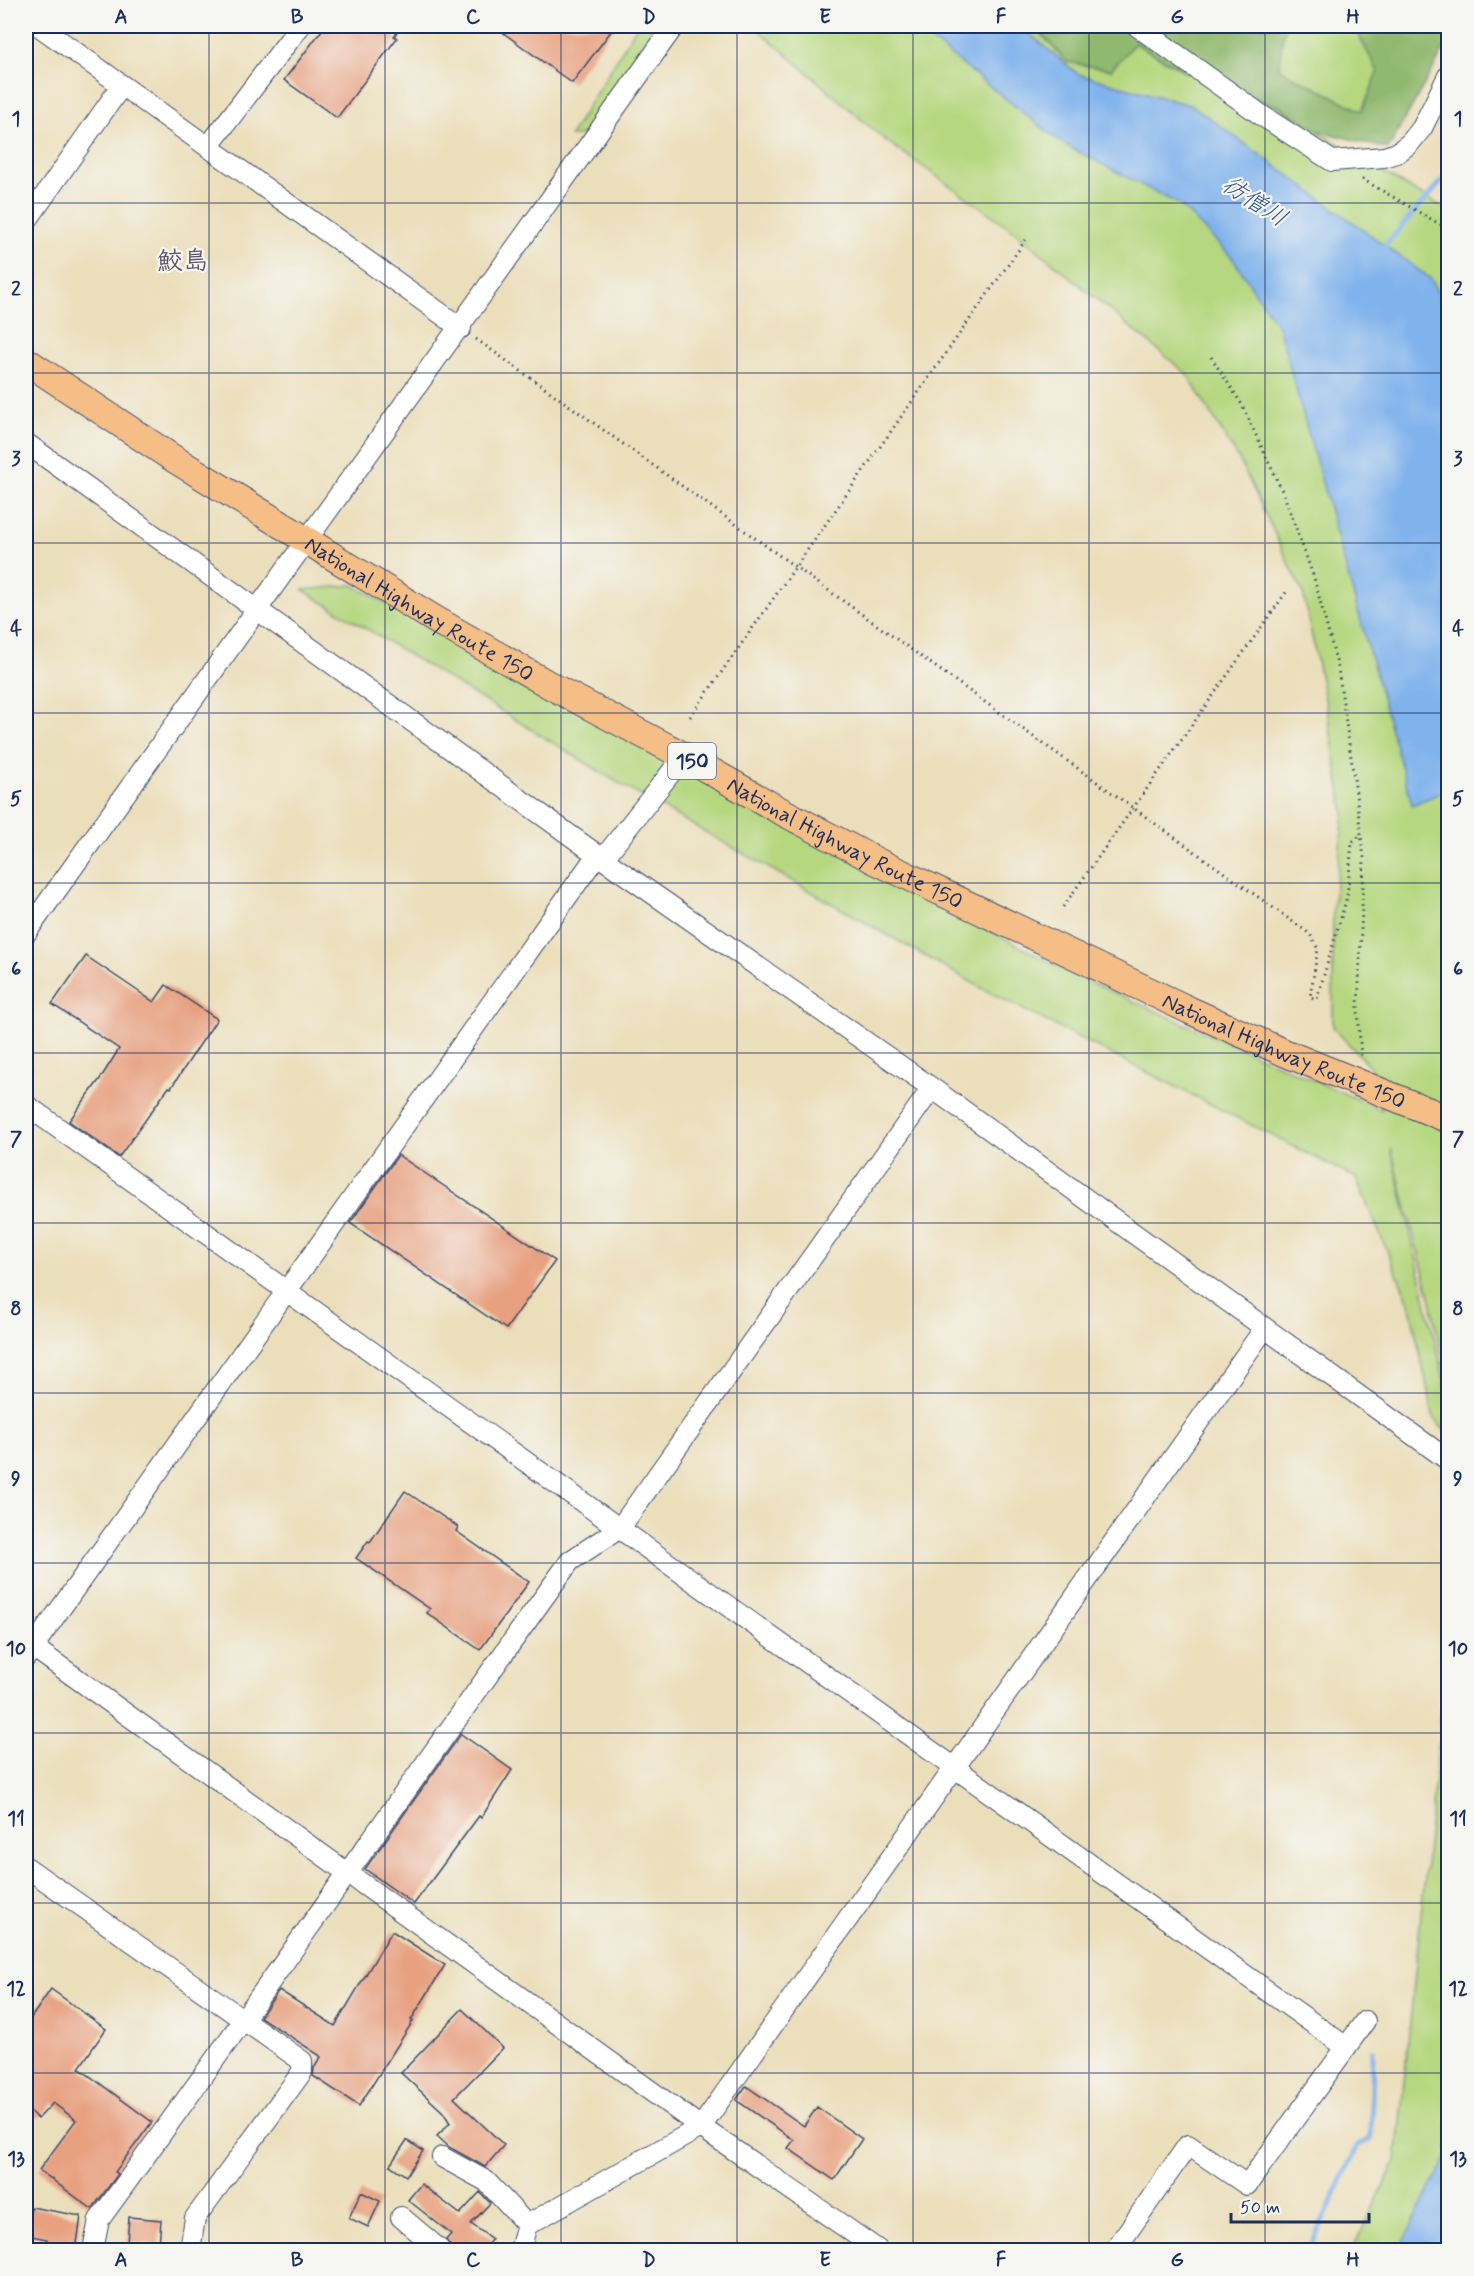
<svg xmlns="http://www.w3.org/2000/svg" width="1474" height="2276" viewBox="0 0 1474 2276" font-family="Mynerve,'Klee One',sans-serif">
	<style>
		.green { fill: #b6d77f; stroke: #68836e; stroke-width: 1.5 }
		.forest { fill: #90b86e; stroke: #567466; stroke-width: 1.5 }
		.water { fill: #80b2ec; stroke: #4e70a5; stroke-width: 1.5 }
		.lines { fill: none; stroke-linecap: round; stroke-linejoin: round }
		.stream { stroke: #80b2ec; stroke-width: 5 }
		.building { fill: #e7a080 }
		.minor-casing { stroke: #3a496c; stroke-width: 22 }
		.highway-casing { stroke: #3a496c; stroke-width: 29 }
		.path { stroke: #3a496c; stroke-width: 3; stroke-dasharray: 1.5 4.5; stroke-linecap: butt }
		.minor { stroke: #fff; stroke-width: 20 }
		.highway { stroke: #f6be87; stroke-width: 27 }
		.grid { fill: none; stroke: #1b2f5e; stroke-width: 1.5; stroke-opacity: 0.55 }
		.labels { text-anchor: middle; stroke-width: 4.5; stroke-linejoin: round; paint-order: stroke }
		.shield { fill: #f6f6f2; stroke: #5d6b8a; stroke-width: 1.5 }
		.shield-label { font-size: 21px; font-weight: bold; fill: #1b2f5e }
		.street-label { font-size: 22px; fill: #1b2f5e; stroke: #f6f6f2 }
		.water-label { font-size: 24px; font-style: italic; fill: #395689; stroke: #f6f6f2 }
		.quarter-label { font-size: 26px; font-weight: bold; fill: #62576a; stroke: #f6f6f2 }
		.neatline { fill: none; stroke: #1b2f5e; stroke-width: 2 }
		.grid-label { font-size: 20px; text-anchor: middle; font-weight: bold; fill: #1b2f5e }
	</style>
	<rect width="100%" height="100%" fill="#f6f6f2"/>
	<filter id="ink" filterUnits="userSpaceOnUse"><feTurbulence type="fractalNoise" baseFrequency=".0167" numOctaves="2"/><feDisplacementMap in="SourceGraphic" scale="12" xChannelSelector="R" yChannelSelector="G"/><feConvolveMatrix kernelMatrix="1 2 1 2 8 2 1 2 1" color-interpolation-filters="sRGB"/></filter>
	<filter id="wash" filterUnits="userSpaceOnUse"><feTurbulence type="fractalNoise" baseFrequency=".008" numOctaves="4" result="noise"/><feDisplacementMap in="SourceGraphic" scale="24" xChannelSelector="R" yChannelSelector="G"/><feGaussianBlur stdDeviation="1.35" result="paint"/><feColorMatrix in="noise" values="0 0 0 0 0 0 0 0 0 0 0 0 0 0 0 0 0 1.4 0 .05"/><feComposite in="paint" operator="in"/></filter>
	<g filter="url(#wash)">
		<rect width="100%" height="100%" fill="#ebdeba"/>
		<!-- green -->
		<path class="green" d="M 637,26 L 658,26 L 581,136 L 570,136 Z
			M 754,26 L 1033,26 L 1067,62 L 1134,43 L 1205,82 L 1298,118 L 1375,168 L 1448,210 L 1448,1390 L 1431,1301 L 1391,1148 L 1448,1398 L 1448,1434 L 1434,1419 L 1409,1302 L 1356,1178 L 987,991 L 622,785 L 303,590 L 353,585 L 768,816 L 1087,981 L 1382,1110 L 1371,1068 L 1333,1027 L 1333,910 L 1344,813 L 1326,704 L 1303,593 L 1241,463 L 1187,374 L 1013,230 L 885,140 Z
			M 1208,26 L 1448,26 L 1448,34 L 1383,145 Z
			M 1448,1597 L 1448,2250 L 1352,2250 L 1396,2161 L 1439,1738 Z"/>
		<!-- forest -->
		<path class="forest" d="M 1035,26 L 1178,26 L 1182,29 L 1191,26 L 1287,26 L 1283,34 L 1279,69 L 1362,111 L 1378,72 L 1354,26 L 1448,26 L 1448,42 L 1388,149 L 1317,130 L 1280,107 L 1204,82 L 1135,43 L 1111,70 L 1067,62 Z"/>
		<!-- water -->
		<path class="water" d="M 913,26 L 1020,26 L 1078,74 L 1193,106 L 1431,279 L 1448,314 L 1448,790 L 1412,805 L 1279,328 L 1233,259 L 1180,205 L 1062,143 Z
			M 1448,2154 L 1448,2250 L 1396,2250 L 1402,2244 Z"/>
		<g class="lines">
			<!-- stream -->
			<path class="stream" d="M 1382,249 L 1448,174
				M 1309,2250 L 1358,2145 L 1371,2139 L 1373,2050"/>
		</g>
		<g id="blocks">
			<!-- building -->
			<path class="building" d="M 325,26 L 402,26 L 394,36 L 397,38 L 337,118 L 284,80 Z
				M 494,26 L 615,26 L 572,83 Z
				M 86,956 L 154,1002 L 166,985 L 217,1019 L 171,1088 L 169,1087 L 119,1157 L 69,1121 L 100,1079 L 119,1049 L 52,1004 Z
				M 398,1155 L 555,1261 L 506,1329 L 350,1223 Z
				M 405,1491 L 458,1527 L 456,1531 L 529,1582 L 480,1650 L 427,1613 L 430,1609 L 356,1558 L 368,1541 L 370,1542 Z
				M 461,1734 L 512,1770 L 481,1818 L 479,1816 L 414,1904 L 365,1869 Z
				M 392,1931 L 445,1965 L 411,2020 L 413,2021 L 359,2106 L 313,2076 L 314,2068 L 321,2057 L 319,2055 L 260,2017 L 279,1990 L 335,2026 Z
				M 51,1989 L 106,2029 L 79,2068 L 152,2122 L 115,2172 L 118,2174 L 92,2209 L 39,2170 L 76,2120 L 53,2103 L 38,2119 L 26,2108 L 26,2025 Z
				M 462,2009 L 503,2048 L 454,2098 L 504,2145 L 485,2167 L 449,2147 L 437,2136 L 450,2123 L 443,2112 L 401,2073 Z
				M 746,2086 L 804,2126 L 817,2107 L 862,2139 L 834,2180 L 788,2148 L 794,2140 L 736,2100 Z
				M 407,2140 L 423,2151 L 406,2176 L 390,2165 Z
				M 421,2184 L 460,2214 L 480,2192 L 490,2203 L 471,2224 L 492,2239 L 483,2250 L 454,2250 L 452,2249 L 446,2240 L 451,2234 L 408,2200 Z
				M 361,2192 L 380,2201 L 368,2227 L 349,2218 Z
				M 31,2207 L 81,2216 L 76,2250 L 45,2250 L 47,2239 L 26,2235 Z
				M 129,2217 L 161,2220 L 159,2245 L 127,2243 Z"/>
		</g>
	</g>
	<g filter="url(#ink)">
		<use href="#blocks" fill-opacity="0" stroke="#3a496c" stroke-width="1.5"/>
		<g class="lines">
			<!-- minor casing -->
			<g class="minor-casing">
				<path id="minor" d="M 39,26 L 461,328
					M 1137,26 L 1264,117 L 1332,161 L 1384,157 L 1397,153 L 1410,143 L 1422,128 L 1448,76
					M 208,147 L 300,26
					M 26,222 L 122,85
					M 26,443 L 603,859 L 932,1088 L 1448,1460
					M 603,859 L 684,756
					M 26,933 C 242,631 460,330 674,26
					M 26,1105 L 1346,2047
					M 26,1642 L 701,2127 L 878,2250
					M 26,1657 L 597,855
					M 26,1867 L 302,2061 L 302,2072 L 195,2218 L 190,2250
					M 442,2157 L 486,2181 L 527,2225
					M 401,2217 L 440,2250
					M 93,2250 L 99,2220 C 258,2002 412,1780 570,1561 L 620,1528 L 932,1088
					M 520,2250 L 527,2225 L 701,2127 L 1264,1329
					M 1115,2250 L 1188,2145 L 1247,2185 L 1365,2021"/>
			</g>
			<!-- highway casing -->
			<g class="highway-casing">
				<g id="highway">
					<path id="s1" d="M 26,361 L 171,457 L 436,620 L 553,687 L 684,756 L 779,810 L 876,861 L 1189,1010 L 1285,1053 L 1448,1119"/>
				</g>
			</g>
			<!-- path -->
			<path class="path" d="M 1362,179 L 1448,229
				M 476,339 L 1310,934 L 1318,949 L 1310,997 L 1317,999 L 1347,897 L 1352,842 L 1361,835
				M 1211,357 L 1241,403 L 1284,495 L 1314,578 L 1338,668 L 1354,778 L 1364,858 L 1358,1007 L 1361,1059
				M 690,717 L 1027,238
				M 1063,907 L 1287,591"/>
			<!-- minor -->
			<use href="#minor" class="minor"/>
			<!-- highway -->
			<use href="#highway" class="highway"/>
		</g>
	</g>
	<!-- grid -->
	<path class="grid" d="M 209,26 L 209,2250M 385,26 L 385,2250M 561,26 L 561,2250M 737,26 L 737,2250M 913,26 L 913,2250M 1089,26 L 1089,2250M 1265,26 L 1265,2250M 26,203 L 1448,203M 26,373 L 1448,373M 26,543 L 1448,543M 26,713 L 1448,713M 26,883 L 1448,883M 26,1053 L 1448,1053M 26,1223 L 1448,1223M 26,1393 L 1448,1393M 26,1563 L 1448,1563M 26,1733 L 1448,1733M 26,1903 L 1448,1903M 26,2073 L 1448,2073"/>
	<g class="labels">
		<!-- shield labels -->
		<rect class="shield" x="668" y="743" width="48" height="36" rx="4.5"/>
		<g class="shield-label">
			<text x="692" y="768">150</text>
		</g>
		<!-- street labels -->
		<g class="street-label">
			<text dy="8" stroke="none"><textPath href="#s1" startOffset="465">National Highway Route 150</textPath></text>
			<text dy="8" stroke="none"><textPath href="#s1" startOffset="951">National Highway Route 150</textPath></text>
			<text dy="8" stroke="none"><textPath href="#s1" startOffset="1437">National Highway Route 150</textPath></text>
		</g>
		<!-- water labels -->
		<g class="water-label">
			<text transform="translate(1255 201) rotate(33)" y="8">彷僧川</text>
		</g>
		<!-- quarter labels -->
		<g class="quarter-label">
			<text x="183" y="269">鮫島</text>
		</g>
	</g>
	<!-- margin -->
	<rect width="1474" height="2276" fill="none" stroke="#f6f6f2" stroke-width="66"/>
	<!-- scale -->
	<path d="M1231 2213v9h138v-9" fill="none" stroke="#1b2f5e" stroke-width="3"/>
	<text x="1240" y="2213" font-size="18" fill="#1b2f5e" stroke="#f6f6f2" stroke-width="4.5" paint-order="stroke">50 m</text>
	<rect x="33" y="33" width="1408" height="2210" class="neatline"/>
	<g class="grid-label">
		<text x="121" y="23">A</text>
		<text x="297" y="23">B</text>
		<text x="473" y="23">C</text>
		<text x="649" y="23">D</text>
		<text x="825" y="23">E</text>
		<text x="1001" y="23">F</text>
		<text x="1177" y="23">G</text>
		<text x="1353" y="23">H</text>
		<text x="16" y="125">1</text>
		<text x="1458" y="125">1</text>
		<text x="16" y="295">2</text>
		<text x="1458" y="295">2</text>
		<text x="16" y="465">3</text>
		<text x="1458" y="465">3</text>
		<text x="16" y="635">4</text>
		<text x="1458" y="635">4</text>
		<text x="16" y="805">5</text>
		<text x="1458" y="805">5</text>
		<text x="16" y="975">6</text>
		<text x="1458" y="975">6</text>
		<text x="16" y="1145">7</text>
		<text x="1458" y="1145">7</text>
		<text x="16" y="1315">8</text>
		<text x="1458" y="1315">8</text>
		<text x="16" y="1485">9</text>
		<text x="1458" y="1485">9</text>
		<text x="16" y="1655">10</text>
		<text x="1458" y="1655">10</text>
		<text x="16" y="1825">11</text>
		<text x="1458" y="1825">11</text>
		<text x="16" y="1995">12</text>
		<text x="1458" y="1995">12</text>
		<text x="16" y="2165">13</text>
		<text x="1458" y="2165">13</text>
		<text x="121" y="2266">A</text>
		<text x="297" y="2266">B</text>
		<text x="473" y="2266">C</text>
		<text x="649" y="2266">D</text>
		<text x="825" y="2266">E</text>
		<text x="1001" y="2266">F</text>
		<text x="1177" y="2266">G</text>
		<text x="1353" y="2266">H</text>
	</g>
</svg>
